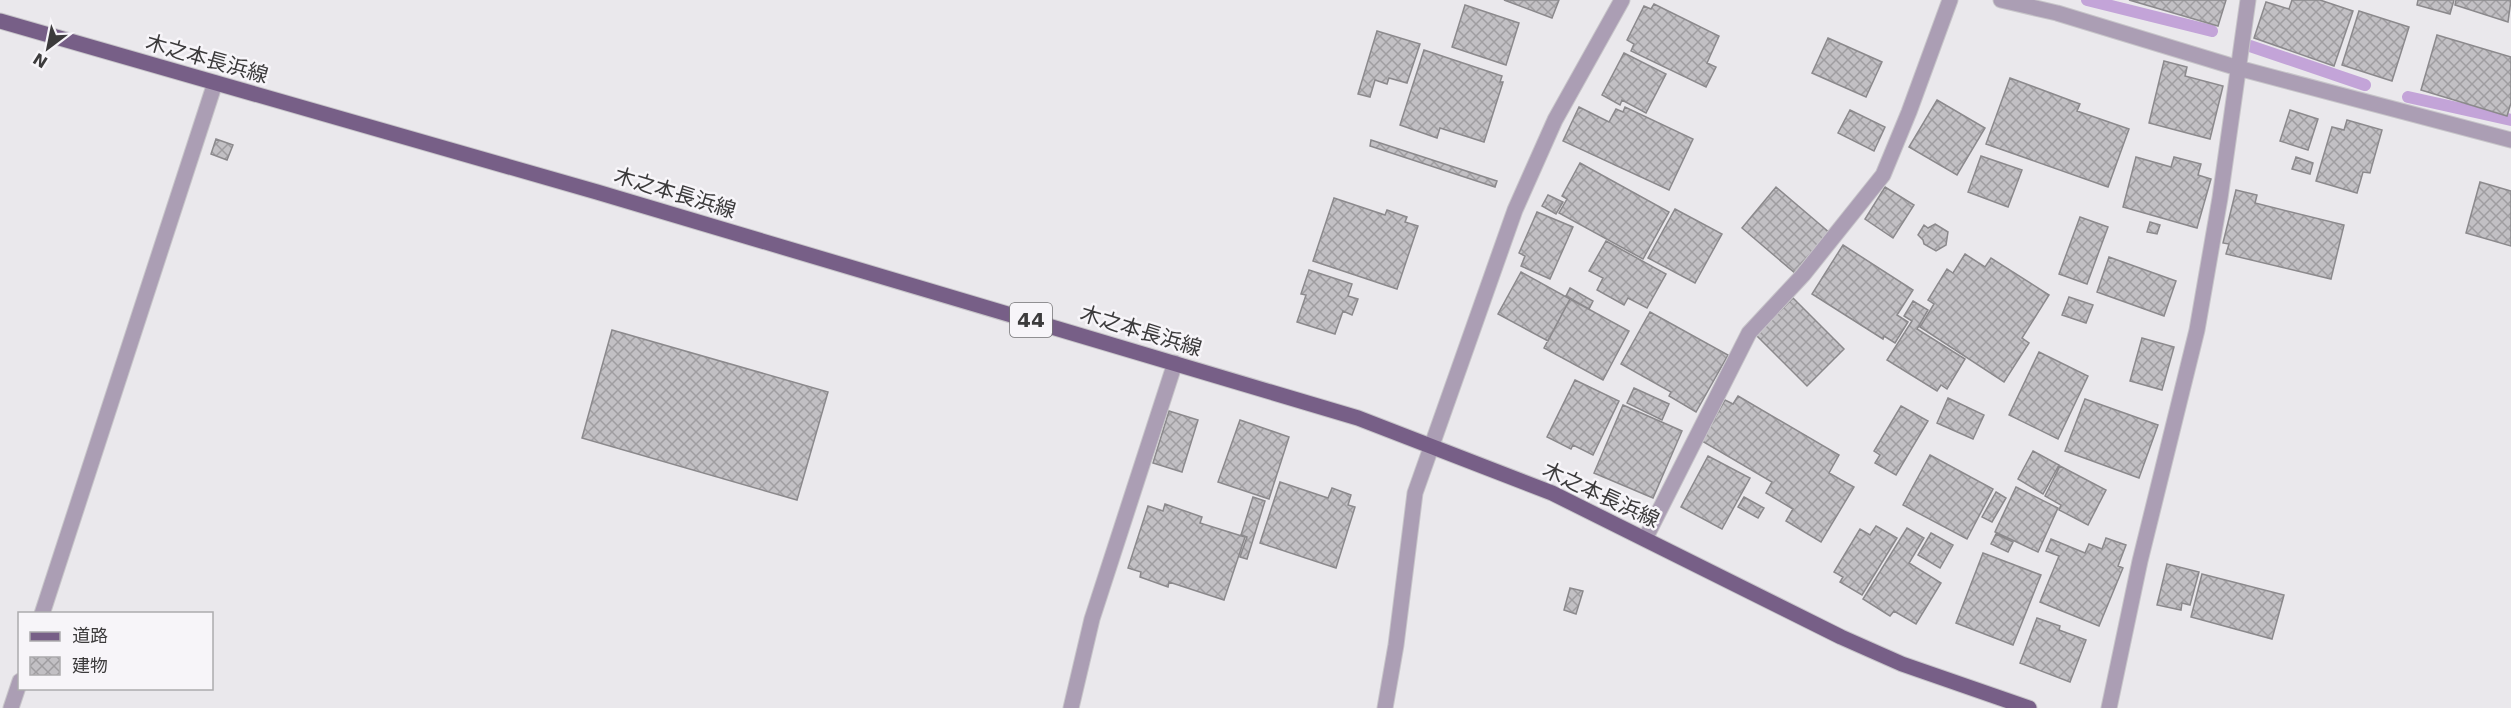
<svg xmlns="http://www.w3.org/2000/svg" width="2511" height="708" viewBox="0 0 2511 708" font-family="'DejaVu Sans','Noto Sans JP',sans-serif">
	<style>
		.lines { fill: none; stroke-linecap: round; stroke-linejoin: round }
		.stream { stroke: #c3a4d8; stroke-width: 12 }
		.building { fill: url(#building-cross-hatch); stroke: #8b898c; stroke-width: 1.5 }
		.minor-casing { stroke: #c7c5c9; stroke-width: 17 }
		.primary-casing { stroke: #c7c5c9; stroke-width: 17 }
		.minor { stroke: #ab9eb4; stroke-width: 15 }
		.primary { stroke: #775f87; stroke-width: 15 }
		.labels { text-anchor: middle; stroke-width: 5; stroke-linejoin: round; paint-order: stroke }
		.shield { fill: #f7f5f9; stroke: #747375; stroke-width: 1.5 }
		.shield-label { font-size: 20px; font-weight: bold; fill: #3c3b3c }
		.street-label { font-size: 21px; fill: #3c3b3c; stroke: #f7f5f9 }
	</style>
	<defs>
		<pattern id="building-cross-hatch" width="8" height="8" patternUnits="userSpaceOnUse" patternTransform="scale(1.5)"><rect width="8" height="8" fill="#c2c0c4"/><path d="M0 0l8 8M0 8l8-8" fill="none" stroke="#9f9da0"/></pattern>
	</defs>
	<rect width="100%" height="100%" fill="#eae8ec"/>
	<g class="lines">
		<!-- stream -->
		<path class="stream" d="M 2087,0 L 2212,31
			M 2250,46 L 2365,85
			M 2408,97 L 2511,120"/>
	</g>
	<!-- building -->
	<path class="building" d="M 1504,0 L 1559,0 L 1552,18 Z
		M 2129,0 L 2226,0 L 2218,26 Z
		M 2292,0 L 2320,0 L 2353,11 L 2334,66 L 2254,38 L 2266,2 L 2289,9 Z
		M 2418,0 L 2454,0 L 2450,14 L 2417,5 Z
		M 2456,0 L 2511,0 L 2508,22 L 2455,5 Z
		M 1654,4 L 1719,36 L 1707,63 L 1716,67 L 1706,87 L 1631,51 L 1634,44 L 1627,40 L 1644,6 L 1651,9 Z
		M 1465,5 L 1519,23 L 1506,65 L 1452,47 Z
		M 2359,11 L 2409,27 L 2392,81 L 2342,65 Z
		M 1377,31 L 1420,44 L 1407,83 L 1389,78 L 1387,84 L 1375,80 L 1370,97 L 1358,94 Z
		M 2437,35 L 2511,57 L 2511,103 L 2507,116 L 2421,90 Z
		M 1828,38 L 1882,62 L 1866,97 L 1812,73 Z
		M 1424,50 L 1502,76 L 1500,82 L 1503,82 L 1484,142 L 1440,128 L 1437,138 L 1400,125 Z
		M 1624,53 L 1666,74 L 1646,113 L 1622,100 L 1620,105 L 1602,95 Z
		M 2164,61 L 2187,67 L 2185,76 L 2223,86 L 2210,139 L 2149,123 Z
		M 2010,78 L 2080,104 L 2077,111 L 2129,129 L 2108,187 L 1986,144 Z
		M 1937,100 L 1985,128 L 1957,175 L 1909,147 Z
		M 1579,107 L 1609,122 L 1616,109 L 1623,112 L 1625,107 L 1693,139 L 1669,190 L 1563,141 Z
		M 1850,110 L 1885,127 L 1874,151 L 1838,133 Z
		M 2290,110 L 2318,119 L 2308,150 L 2280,141 Z
		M 2347,120 L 2382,130 L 2370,173 L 2363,172 L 2357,193 L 2316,181 L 2332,127 L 2344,130 Z
		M 216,139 L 233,145 L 227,160 L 211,154 Z
		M 1371,140 L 1497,181 L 1495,187 L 1370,146 Z
		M 1981,156 L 2022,170 L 2008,207 L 1968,192 Z
		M 2136,157 L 2171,167 L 2174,157 L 2201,164 L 2198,175 L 2211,179 L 2197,228 L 2123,207 Z
		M 2296,157 L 2313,163 L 2310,174 L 2292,169 Z
		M 1580,163 L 1669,212 L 1643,259 L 1559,213 L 1567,199 L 1562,196 Z
		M 2480,182 L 2511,191 L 2511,246 L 2466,233 Z
		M 1776,187 L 1830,233 L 1796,274 L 1742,228 Z
		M 1885,187 L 1914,205 L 1893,238 L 1865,219 Z
		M 2236,190 L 2257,195 L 2255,203 L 2344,225 L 2331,279 L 2226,254 L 2229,244 L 2223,243 Z
		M 1548,195 L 1563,202 L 1556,214 L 1542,206 Z
		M 1334,198 L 1385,215 L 1387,210 L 1407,217 L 1405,222 L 1418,226 L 1397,289 L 1313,261 Z
		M 1675,209 L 1722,234 L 1695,283 L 1648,258 Z
		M 1537,212 L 1573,227 L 1550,279 L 1521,266 L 1525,256 L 1519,253 Z
		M 2080,217 L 2108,227 L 2087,284 L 2059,274 Z
		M 2150,222 L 2160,225 L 2157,234 L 2147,232 Z
		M 1935,224 L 1948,232 L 1946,245 L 1936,251 L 1924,244 L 1923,240 L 1918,235 L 1924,225 L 1928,228 Z
		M 1606,241 L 1666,274 L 1647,308 L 1628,298 L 1624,305 L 1597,290 L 1603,278 L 1589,271 Z
		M 1843,245 L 1913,290 L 1897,315 L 1908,322 L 1895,343 L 1884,336 L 1883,339 L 1812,294 Z
		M 1965,254 L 1985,267 L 1991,258 L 2049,295 L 2022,338 L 2029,343 L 2004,382 L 1920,327 L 1934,304 L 1928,300 L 1947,269 L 1953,273 Z
		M 2109,257 L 2176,281 L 2164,316 L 2097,292 Z
		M 1309,270 L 1352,284 L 1348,296 L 1358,299 L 1352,315 L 1343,311 L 1335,334 L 1297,322 L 1306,295 L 1301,294 Z
		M 1521,272 L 1570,299 L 1548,341 L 1498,314 Z
		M 1570,288 L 1593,301 L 1589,309 L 1566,296 Z
		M 2069,297 L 2093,305 L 2086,323 L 2062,315 Z
		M 1793,298 L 1844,349 L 1807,386 L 1756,335 Z
		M 1570,299 L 1629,331 L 1603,380 L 1544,348 Z
		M 1913,301 L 1928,310 L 1917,329 L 1965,359 L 1947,389 L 1941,385 L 1937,391 L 1887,360 L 1912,321 L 1904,316 Z
		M 1650,312 L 1728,355 L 1696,412 L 1669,396 L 1671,392 L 1621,364 Z
		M 612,330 L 828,392 L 797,500 L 582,438 Z
		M 2142,338 L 2174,347 L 2162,390 L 2130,381 Z
		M 2039,352 L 2088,376 L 2058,439 L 2009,415 Z
		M 1575,380 L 1619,401 L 1593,455 L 1573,445 L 1571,449 L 1547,437 Z
		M 1634,388 L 1669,404 L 1662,420 L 1627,403 Z
		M 1738,396 L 1839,455 L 1829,473 L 1854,487 L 1821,542 L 1786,521 L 1793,509 L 1766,493 L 1772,482 L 1702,441 L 1725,400 L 1733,404 Z
		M 1948,398 L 1984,415 L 1973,439 L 1937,423 Z
		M 2085,399 L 2158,425 L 2139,478 L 2065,451 Z
		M 1623,405 L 1682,431 L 1653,498 L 1594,473 Z
		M 1901,406 L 1928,421 L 1896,475 L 1875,463 L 1880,455 L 1874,451 Z
		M 1169,411 L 1198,420 L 1182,472 L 1153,463 Z
		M 1240,420 L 1289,437 L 1269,499 L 1218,482 Z
		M 2033,451 L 2059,465 L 2043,494 L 2018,479 Z
		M 1930,455 L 1993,489 L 1967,539 L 1903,505 Z
		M 1708,456 L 1750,478 L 1722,529 L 1681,507 Z
		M 2060,466 L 2106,490 L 2088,525 L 2059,510 L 2061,505 L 2045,496 Z
		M 1280,482 L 1328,498 L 1332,488 L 1351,495 L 1348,505 L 1355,507 L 1336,568 L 1260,543 Z
		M 2016,487 L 2058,508 L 2038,552 L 1995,532 Z
		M 1996,492 L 2006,498 L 1992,522 L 1982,517 Z
		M 1253,497 L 1265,501 L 1247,559 L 1240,557 L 1247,537 L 1241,535 Z
		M 1744,497 L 1764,508 L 1758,518 L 1738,507 Z
		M 1165,504 L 1202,517 L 1200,523 L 1245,537 L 1224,600 L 1169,582 L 1168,587 L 1140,577 L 1141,572 L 1128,568 L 1148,506 L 1163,511 Z
		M 1876,526 L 1897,538 L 1862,595 L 1840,582 L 1843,577 L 1834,572 L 1860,529 L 1870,535 Z
		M 1907,528 L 1924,538 L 1909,563 L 1941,583 L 1916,624 L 1894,611 L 1890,616 L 1863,599 Z
		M 1931,533 L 1953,545 L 1940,568 L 1918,555 Z
		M 1996,534 L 2013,542 L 2008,552 L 1991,544 Z
		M 2106,538 L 2126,545 L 2118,566 L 2123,568 L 2099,626 L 2040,602 L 2059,556 L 2046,551 L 2051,539 L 2085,553 L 2089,544 L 2102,549 Z
		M 1983,553 L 2041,575 L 2013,645 L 1956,623 Z
		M 2167,564 L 2199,572 L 2190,605 L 2182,603 L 2181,610 L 2157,605 Z
		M 2202,574 L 2284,595 L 2272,639 L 2191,617 Z
		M 1570,588 L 1583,591 L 1576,614 L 1564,610 Z
		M 2037,618 L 2060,626 L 2059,630 L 2086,640 L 2070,682 L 2020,663 Z"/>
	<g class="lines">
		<!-- minor casing -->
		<g class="minor-casing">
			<path id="minor" d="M 2001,0 L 2057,13 L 2238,68 L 2511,140
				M 1645,539 L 1749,333 L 1803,275 L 1883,175 L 1909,112 L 1950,0
				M 42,614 L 215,83
				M 11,708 L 20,681
				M 1071,708 L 1092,619 L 1175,363
				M 1385,708 L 1396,645 L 1415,493 L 1515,210 L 1555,120 L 1622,0
				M 2109,708 L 2140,561 L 2197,330 L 2220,198 L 2248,0"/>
		</g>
		<!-- primary casing -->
		<g class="primary-casing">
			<path id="primary" d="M 0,21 L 597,192 L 1358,418 L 1552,493 L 1841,637 L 1902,664 L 2029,708"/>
		</g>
		<!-- minor -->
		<use href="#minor" class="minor"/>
		<!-- primary -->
		<use href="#primary" class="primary"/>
	</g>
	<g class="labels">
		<!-- shield labels -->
		<rect class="shield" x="1010" y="303" width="42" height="34" rx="4.5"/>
		<g class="shield-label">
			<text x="1031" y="327">44</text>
		</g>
		<!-- street labels -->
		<g class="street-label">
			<text transform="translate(207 59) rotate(16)" y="7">木之本長浜線</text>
			<text transform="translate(675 193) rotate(17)" y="7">木之本長浜線</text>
			<text transform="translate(1141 331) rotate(17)" y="7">木之本長浜線</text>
			<text transform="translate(1601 495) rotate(25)" y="7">木之本長浜線</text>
		</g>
	</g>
	<!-- legend -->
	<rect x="18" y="612" width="195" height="78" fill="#f7f5f9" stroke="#acabad" stroke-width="1.5"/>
	<rect x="30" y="632" width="30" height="9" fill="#775f87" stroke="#acabad" stroke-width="1.5"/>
	<text x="72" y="642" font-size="18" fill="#3c3b3c">道路</text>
	<rect x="30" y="657" width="30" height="18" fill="url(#building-cross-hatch)" stroke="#acabad" stroke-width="1.5"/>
	<text x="72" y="672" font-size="18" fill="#3c3b3c">建物</text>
	<!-- north arrow -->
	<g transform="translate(48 48) rotate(212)" stroke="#f7f5f9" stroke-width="4.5" paint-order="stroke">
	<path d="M0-4.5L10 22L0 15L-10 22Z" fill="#3c3b3c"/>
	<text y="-9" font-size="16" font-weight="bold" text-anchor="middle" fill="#3c3b3c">N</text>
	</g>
</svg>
